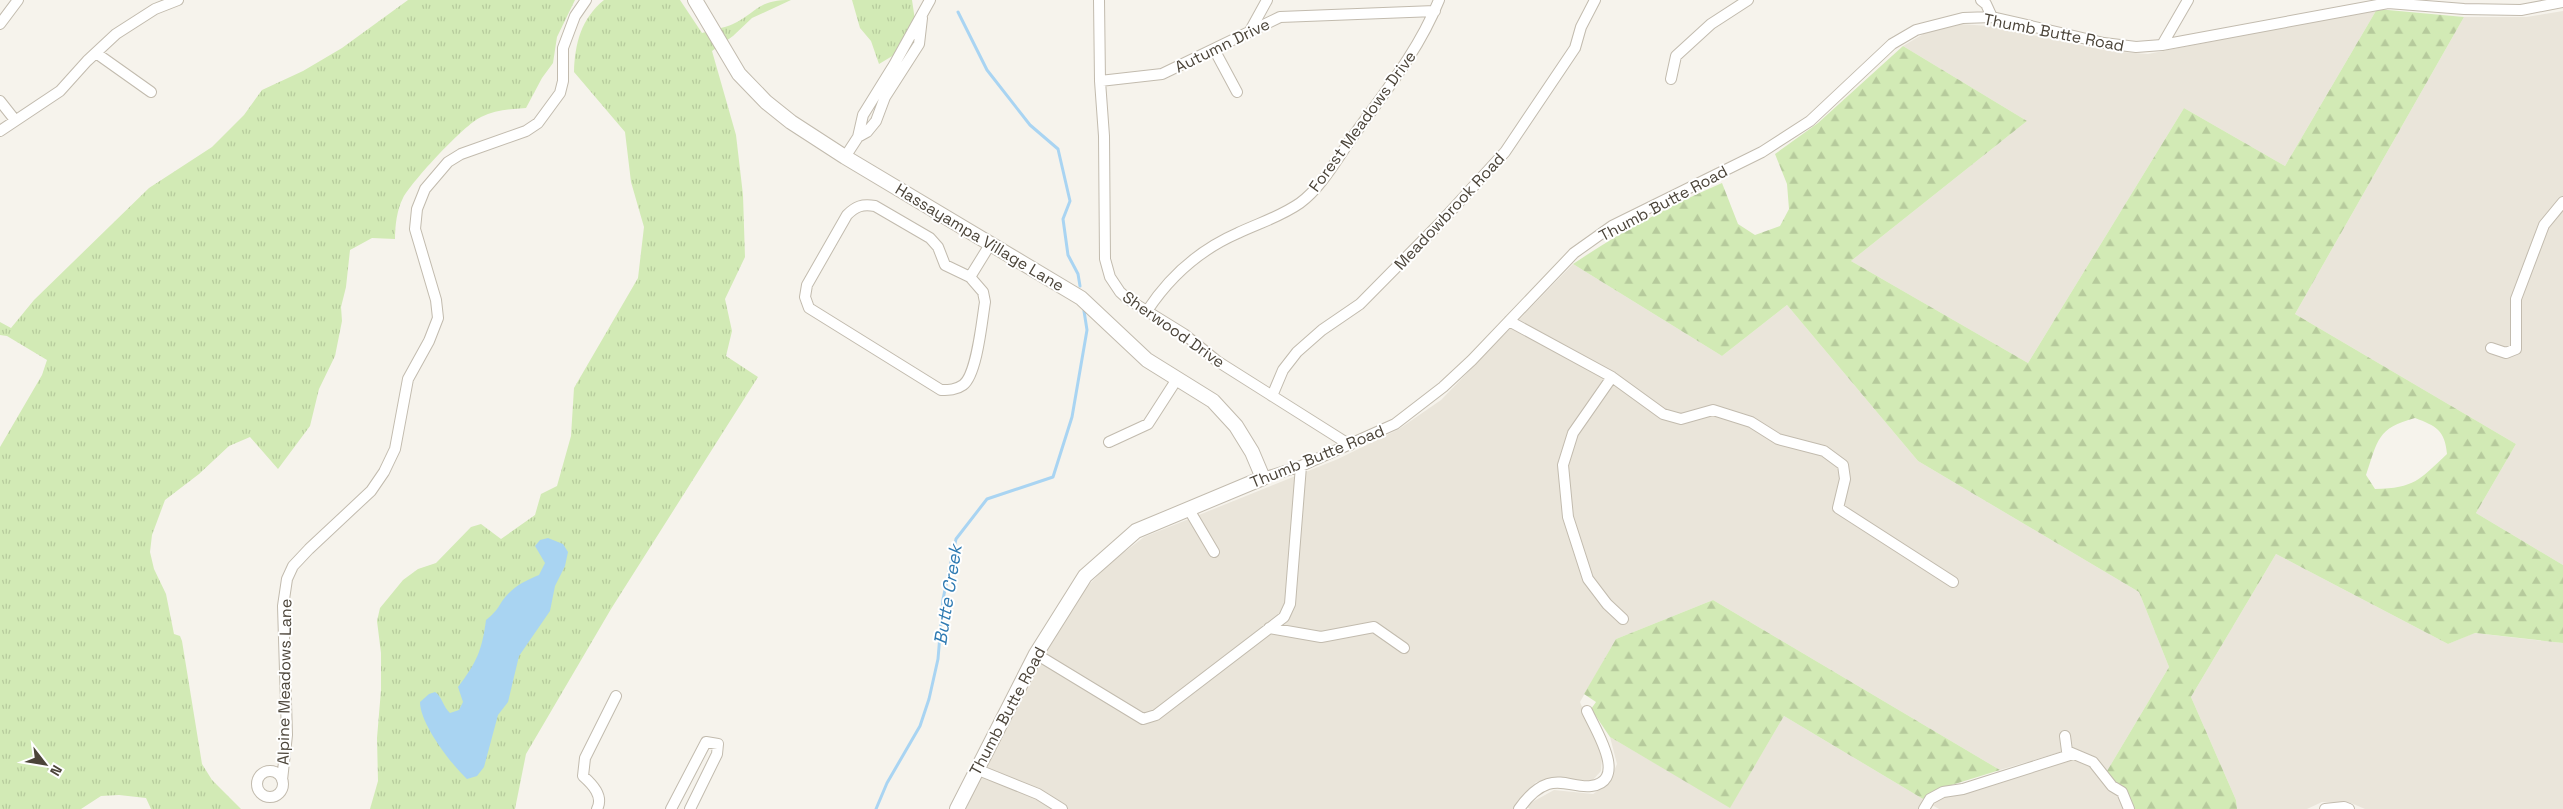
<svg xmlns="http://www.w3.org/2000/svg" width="2563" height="809" viewBox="0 0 2563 809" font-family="'Space Grotesk',sans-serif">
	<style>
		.residential { fill: #eae5da }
		.grass { fill: url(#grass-tufts) }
		.forest { fill: url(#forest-firs); fill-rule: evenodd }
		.water { fill: #a9d4f2 }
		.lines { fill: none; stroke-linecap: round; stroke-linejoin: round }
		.stream { stroke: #a9d4f2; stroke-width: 3 }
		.minor-casing { stroke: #c2bbae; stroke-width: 12 }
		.tertiary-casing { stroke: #c2bbae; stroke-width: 16 }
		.minor { stroke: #fff; stroke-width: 10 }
		.tertiary { stroke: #fff; stroke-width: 14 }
		.labels { text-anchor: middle; stroke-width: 4; stroke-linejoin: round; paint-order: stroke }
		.street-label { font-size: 16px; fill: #4b4439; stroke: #fff }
		.water-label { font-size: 18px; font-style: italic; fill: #2e7ab2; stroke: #fff }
	</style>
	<defs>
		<pattern id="grass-tufts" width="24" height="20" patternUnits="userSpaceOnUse" patternTransform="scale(1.25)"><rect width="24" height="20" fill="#d2eab5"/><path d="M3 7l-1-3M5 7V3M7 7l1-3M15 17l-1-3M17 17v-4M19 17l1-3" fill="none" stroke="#b6ca9c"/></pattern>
		<pattern id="forest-firs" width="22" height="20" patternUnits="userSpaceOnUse" patternTransform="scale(1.25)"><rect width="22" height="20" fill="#d2eab5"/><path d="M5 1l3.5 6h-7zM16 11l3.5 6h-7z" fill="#b6ca9c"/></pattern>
	</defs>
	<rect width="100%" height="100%" fill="#f6f3ec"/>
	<!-- residential -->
	<path class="residential" d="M 2377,9 L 2285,166 L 2184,108 L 2028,363 L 1851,261 L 2027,121 L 1903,46 L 1925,33 L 1960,24 L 1989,26 L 2109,51 L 2148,54 Z
		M 2563,11 L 2563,565 L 2476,513 L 2516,444 L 2295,314 L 2464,17 L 2526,17 Z
		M 1573,264 L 1722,356 L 1787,305 L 1918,461 L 2139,592 L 2169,667 L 2107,771 L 2097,759 L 2074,748 L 2000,770 L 1713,600 L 1616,639 L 1580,702 L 1602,757 L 1601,771 L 1592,781 L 1555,778 L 1536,782 L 1513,809 L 964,809 L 1048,646 L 1080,594 L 1110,563 L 1144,537 L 1338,459 L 1399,429 L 1441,400 Z
		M 2276,554 L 2448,644 L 2474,633 L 2563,643 L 2563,809 L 2365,809 L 2351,803 L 2322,802 L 2307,809 L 2237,809 L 2236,800 L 2191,697 Z
		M 1784,716 L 1923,799 L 1918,809 L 1530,809 L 1525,806 L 1554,790 L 1593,794 L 1608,784 L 1617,764 L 1610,737 L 1730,807 Z
		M 2072,758 L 2090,765 L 2104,785 L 2116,793 L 2125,809 L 1939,809 L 1932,805 L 1945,795 Z"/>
	<!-- grass -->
	<path class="grass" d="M 408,0 L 575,0 L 557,37 L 553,63 L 542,78 L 526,108 C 511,109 495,110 481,117 C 464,125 413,180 403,198 C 397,209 395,226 395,239 L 372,238 L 350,250 L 346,287 L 341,307 L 342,321 L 335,356 L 319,389 L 310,426 L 278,469 L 250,437 L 229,446 L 199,474 L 165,500 L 152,535 L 150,552 L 154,569 L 166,594 L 174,634 L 180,636 L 182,641 L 202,764 L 212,780 L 241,809 L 151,809 L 146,798 L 119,795 L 101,796 L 81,809 L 0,809 L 0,447 L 42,375 L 47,360 L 7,336 L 0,335 L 0,322 L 11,328 L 34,300 L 149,188 L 212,147 L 244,115 L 262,90 L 303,71 L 342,48 Z
		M 604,0 L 680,0 L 702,33 C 712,30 724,28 733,24 C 759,11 757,0 791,0 L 752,18 L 733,36 L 712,51 L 736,135 L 743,195 L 745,257 L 725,299 L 732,331 L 726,356 L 758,377 L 611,609 L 526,754 L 515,809 L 370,809 L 378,781 L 377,738 L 381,690 L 381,653 L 377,621 L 380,608 L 403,580 L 418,569 L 436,563 L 471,527 L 481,524 L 501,539 L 535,515 L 541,494 L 557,486 L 571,436 L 574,388 L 638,278 L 644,227 L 631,182 L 625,132 L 574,72 C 575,43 581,19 604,0 Z
		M 852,0 L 912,0 L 915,20 L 899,52 L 879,64 L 871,41 L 860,28 Z"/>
	<!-- forest -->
	<path class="forest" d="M 2377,9 L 2464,17 L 2295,314 L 2516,444 L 2476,513 L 2563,565 L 2563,643 L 2475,633 L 2448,644 L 2276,554 L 2191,697 L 2236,800 L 2237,809 L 2133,809 C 2130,791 2117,786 2107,771 L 2169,667 L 2139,592 L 1918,461 L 1787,305 L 1722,356 L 1573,264 C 1622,231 1667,207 1722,183 L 1738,224 L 1755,235 L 1780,226 L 1789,209 L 1787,184 L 1775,154 L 1818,123 L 1903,46 L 2027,121 L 1851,261 L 2028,363 L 2184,108 L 2285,166 ZM 2415,418 C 2436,426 2445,430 2447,454 C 2419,480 2415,488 2375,489 L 2366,475 C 2378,440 2377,428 2415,418 Z
		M 1713,600 L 2000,770 L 1945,787 L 1923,799 L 1784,716 L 1730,808 L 1610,737 L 1591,709 L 1596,702 L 1584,694 L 1616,639 Z"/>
	<!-- water -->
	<path class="water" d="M 548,538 L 563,544 L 568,552 L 565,566 L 555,586 L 550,611 L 519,656 L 508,702 L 498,715 L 484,767 L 477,776 L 467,779 C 451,764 420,724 420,702 L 429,694 L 435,692 C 442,696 443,707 450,713 L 459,710 L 463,702 L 458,687 C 477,662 482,650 486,620 C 500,609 498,605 507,595 C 516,585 527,580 539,575 L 545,563 L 535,546 L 540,540 Z"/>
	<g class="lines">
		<!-- stream -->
		<path class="stream" d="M 958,12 L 987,70 L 1030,125 L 1058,149 L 1070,201 L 1063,219 L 1068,255 L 1078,274 L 1080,286
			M 876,809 L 887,783 L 920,726 L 929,699 L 938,659 L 943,599 L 956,539 L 987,499 L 1053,477 L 1072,417 L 1087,330 L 1084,311"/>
		<!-- minor casing -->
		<g class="minor-casing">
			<path id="minor" d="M 1099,0 L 1100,81 L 1104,136 L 1105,259 L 1110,277 L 1120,292 L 1129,300 L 1184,334 L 1217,361 L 1350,445
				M 1981,0 L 1986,4 L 1992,17
				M 0,24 L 18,0
				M 1250,31 L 1267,0
				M 2162,45 L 2188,0
				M 1215,51 L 1237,92
				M 96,53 L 151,92
				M 1671,79 L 1676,56 L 1711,24 L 1748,0
				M 1100,81 L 1162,74 L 1280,17 L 1435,11
				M 0,101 L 15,120
				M 0,131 L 60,91 L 87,61 L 116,34 L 155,9 L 178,0
				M 858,137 L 867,132 L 876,121 L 885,97 L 919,44 L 922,18
				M 845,157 L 858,137 L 863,115 L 894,65 L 930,0
				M 970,277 L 983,292 L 985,302 C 982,320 977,375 963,385 C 956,390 949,390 941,390 L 809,308 L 805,297 L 807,285 L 847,215 C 856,206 862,204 875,206 L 930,238 L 938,247 L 945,265 L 970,277 L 991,243
				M 1147,311 C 1170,276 1199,250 1238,233 C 1259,223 1280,217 1300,203 C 1322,187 1338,157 1354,135 C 1385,92 1419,50 1439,0
				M 1509,321 L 1612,377 L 1663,414 L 1681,419 L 1713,410 L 1751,422 L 1778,439 L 1824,451 L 1843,465 L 1845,479 L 1838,508 L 1953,582
				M 2491,348 L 2506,353 L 2516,349 L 2516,299 L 2544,225 L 2563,202
				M 1612,377 L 1573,433 L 1563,465 L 1568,517 L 1588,579 L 1607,604 L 1623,619
				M 1272,396 L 1283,370 L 1297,352 L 1322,330 L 1360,304 L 1439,224 L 1505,152 L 1575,48 L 1581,27 L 1595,0
				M 1109,442 L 1148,424 L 1177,379
				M 1263,478 L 1301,466 L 1395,424 L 1443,387 L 1472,360 L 1574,253 L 1612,226 L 1762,152 L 1810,121 L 1892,44 L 1916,30 L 1963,18 L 1992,17 L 2104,43 L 2136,47 L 2162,45 L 2388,3 L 2464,9 L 2521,10 L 2563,2
				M 1188,508 L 1214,552
				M 1269,628 L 1321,637 L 1374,627 L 1404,648
				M 1036,654 L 1143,719 L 1156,715 L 1284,617 L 1290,604 L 1301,466
				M 2065,736 L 2067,751 L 2093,762 L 2112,786 L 2122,792 L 2129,809
				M 976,769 L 1038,794 L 1062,809
				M257 784a13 13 0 1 1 26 0a13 13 0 1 1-26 0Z
				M 282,780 L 287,735 L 283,606 L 287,579 L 293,566 L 309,549 L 371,491 L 384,472 L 395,449 L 408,379 L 429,341 L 438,318 L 436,300 L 415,229 L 417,209 L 425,189 L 448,162 L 461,154 L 526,131 L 538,123 L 560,93 L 563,81 L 563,48 L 575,16 L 586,0
				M 597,809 C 604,796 592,784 583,776 L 585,758 L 616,696
				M 671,809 L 706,742 L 718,744 L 717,754 L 690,809
				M 1519,809 C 1526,799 1536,788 1548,784 C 1563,779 1576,788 1591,786 C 1629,781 1595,729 1587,711
				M 1924,809 L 1930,799 L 1943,792 L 1963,789 L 2073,754
				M 2325,809 L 2344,807 L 2349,809"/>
		</g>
		<!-- tertiary casing -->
		<g class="tertiary-casing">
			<path id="tertiary" d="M 695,0 L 739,74 L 766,102 L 791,122 L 845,157 L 1081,298 L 1147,360 L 1213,401 L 1236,426 L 1252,452 L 1263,478 L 1136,531 L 1085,576 L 1036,654 L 957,809"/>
		</g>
		<!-- minor -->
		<use href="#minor" class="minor"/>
		<!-- tertiary -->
		<use href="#tertiary" class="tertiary"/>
	</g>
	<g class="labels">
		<!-- street labels -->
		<g class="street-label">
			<text transform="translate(2054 32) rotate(11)" y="6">Thumb Butte Road</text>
			<text transform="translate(1222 45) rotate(-26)" y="6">Autumn Drive</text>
			<text transform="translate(1362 121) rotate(-54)" y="6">Forest Meadows Drive</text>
			<text transform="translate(1663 203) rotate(-28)" y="6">Thumb Butte Road</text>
			<text transform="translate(1449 211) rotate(-47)" y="6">Meadowbrook Road</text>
			<text transform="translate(980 237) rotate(31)" y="6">Hassayampa Village Lane</text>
			<text transform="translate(1174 329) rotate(35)" y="6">Sherwood Drive</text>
			<text transform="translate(1317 456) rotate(-22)" y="6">Thumb Butte Road</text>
			<text transform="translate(284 682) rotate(-89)" y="6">Alpine Meadows Lane</text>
			<text transform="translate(1007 711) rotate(-62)" y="6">Thumb Butte Road</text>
		</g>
		<!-- water labels -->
		<g class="water-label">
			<text transform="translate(948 595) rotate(-81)" y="6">Butte Creek</text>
		</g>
	</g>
	<!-- north arrow -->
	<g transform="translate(45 764) rotate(121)" stroke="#ffffff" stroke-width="4" paint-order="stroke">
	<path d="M0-4L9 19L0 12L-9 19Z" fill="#4b4439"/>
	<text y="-8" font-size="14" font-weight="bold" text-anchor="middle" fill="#4b4439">N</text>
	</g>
</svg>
